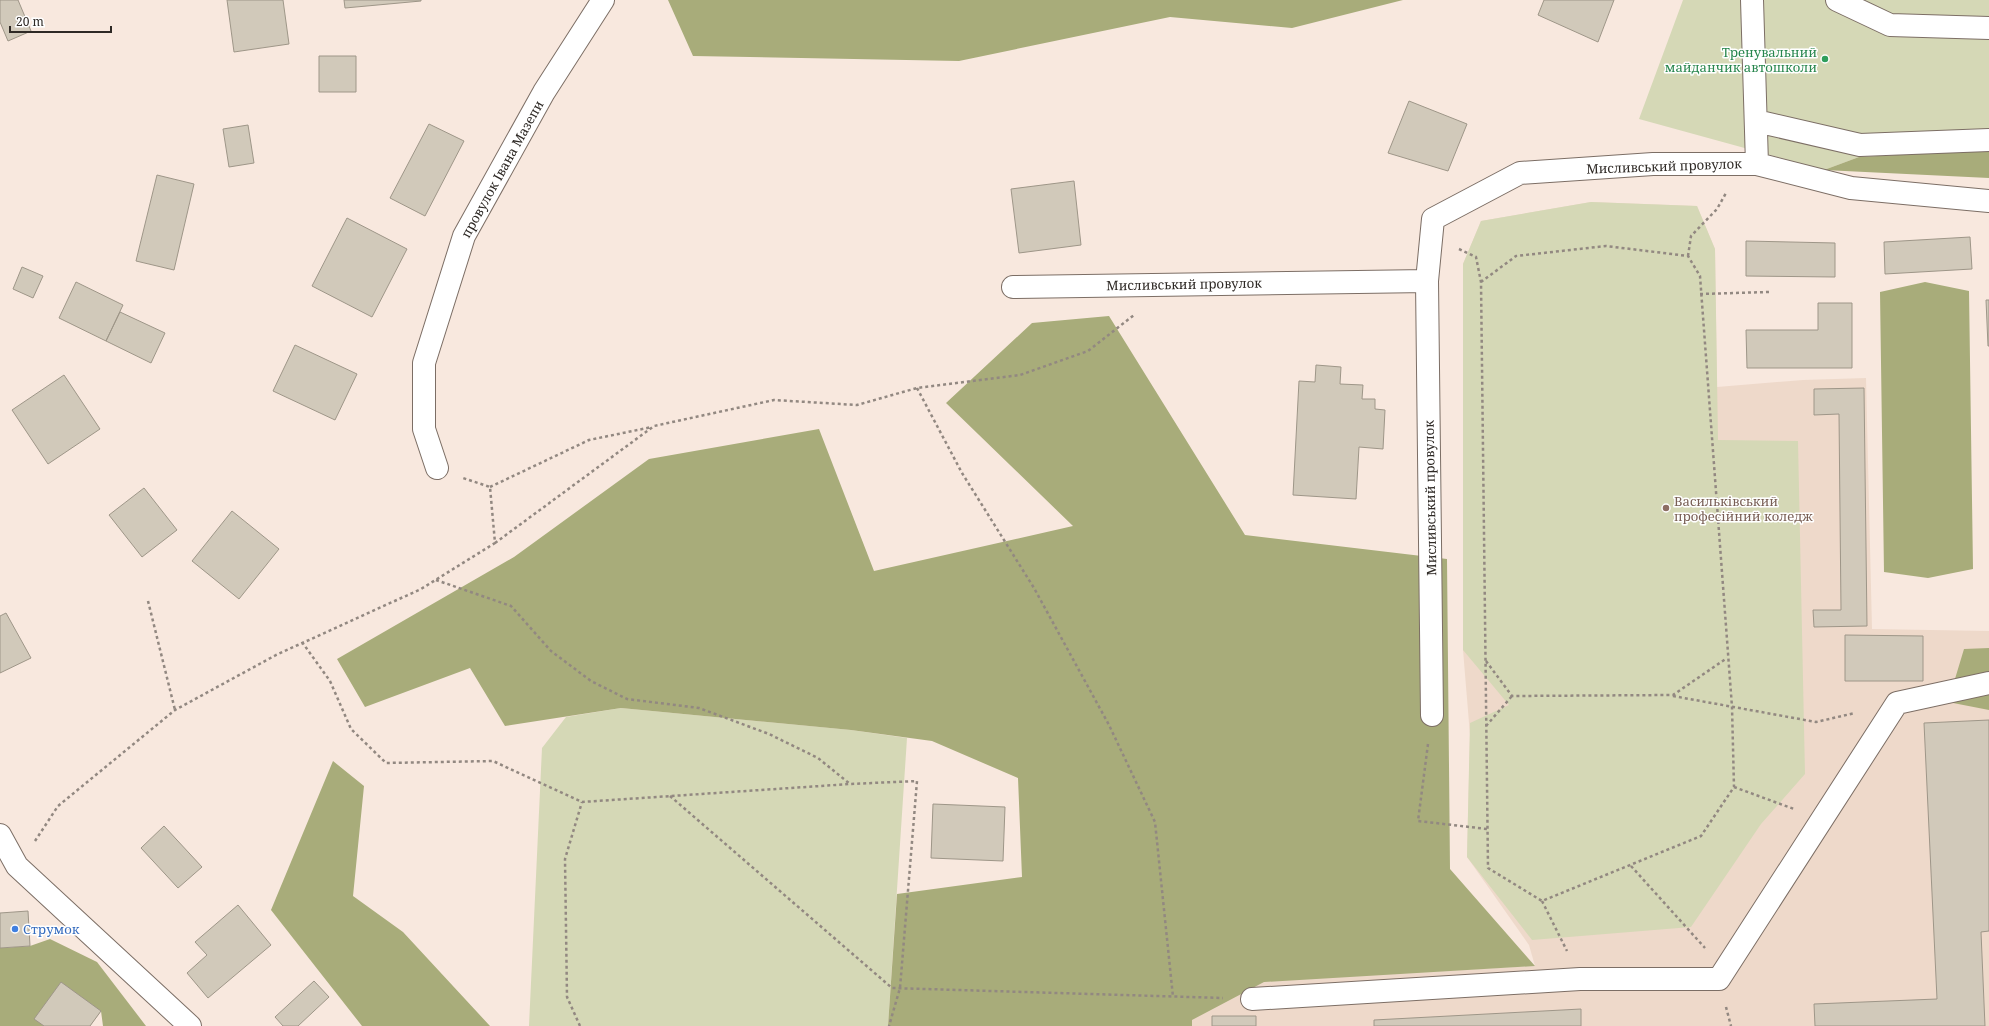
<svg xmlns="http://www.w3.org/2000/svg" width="1989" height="1026" viewBox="0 0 1989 1026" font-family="'Noto Serif',serif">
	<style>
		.built { fill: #eed9ca }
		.green { fill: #d5d8b6 }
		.forest { fill: #a8ac7a }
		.building { fill: #d1c9ba; stroke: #9e9688 }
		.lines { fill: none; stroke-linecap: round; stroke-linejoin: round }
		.minor-casing { stroke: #7c6e65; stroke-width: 24 }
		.path { stroke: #928881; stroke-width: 2.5; stroke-dasharray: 3 3; stroke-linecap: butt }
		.minor { stroke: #fff; stroke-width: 22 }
		.leisure-dot { fill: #2e9e5b; stroke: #fff; stroke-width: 1.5 }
		.education-dot { fill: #8d6e63; stroke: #fff; stroke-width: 1.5 }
		.shop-dot { fill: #3f7fe0; stroke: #fff; stroke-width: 1.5 }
		.labels { text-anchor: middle; stroke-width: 3; stroke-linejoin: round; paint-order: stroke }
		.leisure-label { font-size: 13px; fill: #27864d; stroke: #fff; text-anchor: end }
		.street-label { font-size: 13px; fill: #2e2925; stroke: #fff }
		.education-label { font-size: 13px; fill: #785e54; stroke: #fff; text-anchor: start }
		.shop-label { font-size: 13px; fill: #366cbe; stroke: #fff; text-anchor: start }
	</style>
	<rect width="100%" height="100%" fill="#f8e8de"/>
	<!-- built -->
	<path class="built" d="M 1591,202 L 1697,206 L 1715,249 L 1717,387 L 1803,380 L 1866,378 L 1872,629 L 1989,631 L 1989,1026 L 1170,1026 L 1171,985 L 1535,966 L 1529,945 L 1467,857 L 1470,735 L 1463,650 L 1463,264 L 1481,221 Z"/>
	<!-- green -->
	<path class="green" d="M 1683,0 L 1989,0 L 1989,150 L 1859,157 L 1824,170 L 1639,119 Z
		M 1591,202 L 1697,206 L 1715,249 L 1718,440 L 1798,441 L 1805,774 L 1761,824 L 1691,927 L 1532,940 L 1467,857 L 1470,723 L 1509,705 L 1463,650 L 1463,264 L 1481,221 Z
		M 621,708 L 851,730 L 907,738 L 888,1026 L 529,1026 L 542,748 L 566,717 Z"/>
	<!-- forest -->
	<path class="forest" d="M 668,0 L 1403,0 L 1292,28 L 1170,17 L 959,61 L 693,56 Z
		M 1989,150 L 1989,178 L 1824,170 L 1859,157 Z
		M 1925,282 L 1969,291 L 1973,569 L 1928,578 L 1884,572 L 1880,292 Z
		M 1109,316 L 1245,535 L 1447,559 L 1450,869 L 1535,966 L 1264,982 L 1192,1020 L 1192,1026 L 888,1026 L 897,894 L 1022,877 L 1018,778 L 932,741 L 851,730 L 621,708 L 505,726 L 470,668 L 365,707 L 337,659 L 514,557 L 649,459 L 819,429 L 874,571 L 1073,526 L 946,403 L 1032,323 Z
		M 1989,648 L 1989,710 L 1948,702 L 1964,649 Z
		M 333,761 L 364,786 L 353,896 L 403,932 L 490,1026 L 362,1026 L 271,910 Z
		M 50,939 L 97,962 L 146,1026 L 103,1026 L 101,1011 L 90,1026 L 0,1026 L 0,948 L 30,946 Z"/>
	<!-- building -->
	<path class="building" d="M 0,0 L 18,0 L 31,31 L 8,41 L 0,22 Z
		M 227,0 L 283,0 L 289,44 L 234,52 Z
		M 344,0 L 421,0 L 421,1 L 345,8 Z
		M 1544,0 L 1614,0 L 1598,42 L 1538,15 Z
		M 319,56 L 356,56 L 356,92 L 319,92 Z
		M 1409,101 L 1467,124 L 1448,171 L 1388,153 Z
		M 429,124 L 464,141 L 425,216 L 390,198 Z
		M 248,125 L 254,163 L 229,167 L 223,129 Z
		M 157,175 L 194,184 L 174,270 L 136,261 Z
		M 1074,181 L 1081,245 L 1019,253 L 1011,189 Z
		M 347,218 L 407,249 L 372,317 L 312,286 Z
		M 1970,237 L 1972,269 L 1885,274 L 1884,242 Z
		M 1746,241 L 1835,243 L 1835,277 L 1746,276 Z
		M 22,267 L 43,276 L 33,298 L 13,289 Z
		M 76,282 L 123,305 L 106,341 L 59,318 Z
		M 1986,300 L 1989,300 L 1989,346 L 1988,346 Z
		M 1818,303 L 1852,303 L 1852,368 L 1747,368 L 1746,330 L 1818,330 Z
		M 120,312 L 165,333 L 151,363 L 106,341 Z
		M 295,345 L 357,374 L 335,420 L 273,391 Z
		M 1316,365 L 1341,367 L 1340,384 L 1363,385 L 1362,399 L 1375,399 L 1375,409 L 1385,410 L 1383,449 L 1359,447 L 1356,499 L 1293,495 L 1299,381 L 1315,382 Z
		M 64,375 L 100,429 L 48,464 L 12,410 Z
		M 1864,388 L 1867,626 L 1814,627 L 1813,610 L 1841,610 L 1839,414 L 1814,415 L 1814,389 Z
		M 144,488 L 177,530 L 142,557 L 109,515 Z
		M 232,511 L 279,549 L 239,599 L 192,561 Z
		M 6,613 L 31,658 L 0,673 L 0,616 Z
		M 1845,635 L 1923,636 L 1923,681 L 1845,681 Z
		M 1989,720 L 1989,931 L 1981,932 L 1985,1026 L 1815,1026 L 1814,1004 L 1937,999 L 1924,723 Z
		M 933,804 L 1005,807 L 1003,861 L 931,858 Z
		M 164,826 L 202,867 L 178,888 L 141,848 Z
		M 238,905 L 271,945 L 208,998 L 187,973 L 207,955 L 195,942 Z
		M 28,911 L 30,946 L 0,948 L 0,913 Z
		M 314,981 L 329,997 L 298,1026 L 283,1026 L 275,1017 Z
		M 61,982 L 101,1011 L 90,1026 L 44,1026 L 34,1019 Z
		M 1581,1009 L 1581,1026 L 1374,1026 L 1374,1020 Z
		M 1212,1016 L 1256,1016 L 1256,1026 L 1212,1026 Z"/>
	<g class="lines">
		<!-- minor casing -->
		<g class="minor-casing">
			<path id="minor" d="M 1752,0 L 1757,164
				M 1837,0 L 1890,25 L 1989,28
				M 1756,121 L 1860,145 L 1989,140
				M 1013,287 L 1427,281
				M 437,468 L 424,429 L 424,363 L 464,236 L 544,92 L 603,0
				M 1432,715 L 1427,281 L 1433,219 L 1520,173 L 1653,164 L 1757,164 L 1851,188 L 1989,201
				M 0,835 L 17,866 L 190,1026
				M 1252,999 L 1580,979 L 1719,979 L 1897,703 L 1989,683"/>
		</g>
		<!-- path -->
		<path class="path" d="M 1459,249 L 1476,257 L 1481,282 L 1488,868 L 1542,901 L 1701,836 L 1734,787 L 1732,707 L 1700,276 L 1688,256 L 1606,246 L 1516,256 L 1481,282
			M 1688,256 L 1691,236 L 1717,209 L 1726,193
			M 1700,294 L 1769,292
			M 917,388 L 962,473 L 1034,588 L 1109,725 L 1155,822 L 1173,997
			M 490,487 L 589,440 L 652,427
			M 495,543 L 654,426 L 774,400 L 857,405 L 917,388 L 1020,375 L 1088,351 L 1134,315
			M 436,580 L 511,606 L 551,651 L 591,681 L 627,699 L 699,708 L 769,734 L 818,758 L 850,784
			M 148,601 L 175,710
			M 302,642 L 330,681 L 351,729 L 386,763 L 493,761 L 582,802 L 850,784 L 917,781 L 900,988 L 889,1026
			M 1486,661 L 1512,696 L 1673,695 L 1727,658
			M 1673,696 L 1816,722 L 1855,713
			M 1486,726 L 1512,696
			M 1428,744 L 1418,821 L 1487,829
			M 1734,787 L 1794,809
			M 670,796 L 892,988 L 1223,998
			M 35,841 L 58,806 L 175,710 L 276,655 L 421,589 L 495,543 L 490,487 L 463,478
			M 1631,866 L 1705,948
			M 1542,901 L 1567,951
			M 1726,1007 L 1731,1026
			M 580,1026 L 567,997 L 565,859 L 582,802"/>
		<!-- minor -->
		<use href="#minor" class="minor"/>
	</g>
	<!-- markers -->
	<circle class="leisure-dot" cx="1825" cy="59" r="4"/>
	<circle class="education-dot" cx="1666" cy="508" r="4"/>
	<circle class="shop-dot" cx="15" cy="929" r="4"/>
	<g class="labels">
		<!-- leisure labels -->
		<g class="leisure-label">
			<text x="1817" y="57">Тренувальний<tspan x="1817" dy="15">майданчик автошколи</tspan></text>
		</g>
		<!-- street labels -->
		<g class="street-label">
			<text transform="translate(1664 166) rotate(-2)" y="5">Мисливський провулок</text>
			<text transform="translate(502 169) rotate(-61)" y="5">провулок Івана Мазепи</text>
			<text transform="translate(1184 284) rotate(-1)" y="5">Мисливський провулок</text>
			<text transform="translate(1430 498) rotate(-91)" y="5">Мисливський провулок</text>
		</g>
		<!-- education labels -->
		<g class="education-label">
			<text x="1674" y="506">Васильківський<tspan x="1674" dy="15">професійний коледж</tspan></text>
		</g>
		<!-- shop labels -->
		<g class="shop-label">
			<text x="23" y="934">Струмок</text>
		</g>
	</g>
	<!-- scale -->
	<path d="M10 26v6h101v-6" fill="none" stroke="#2e2925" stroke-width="2"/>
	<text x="16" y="26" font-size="12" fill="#2e2925" stroke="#ffffff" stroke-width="3" paint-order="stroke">20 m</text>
</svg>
